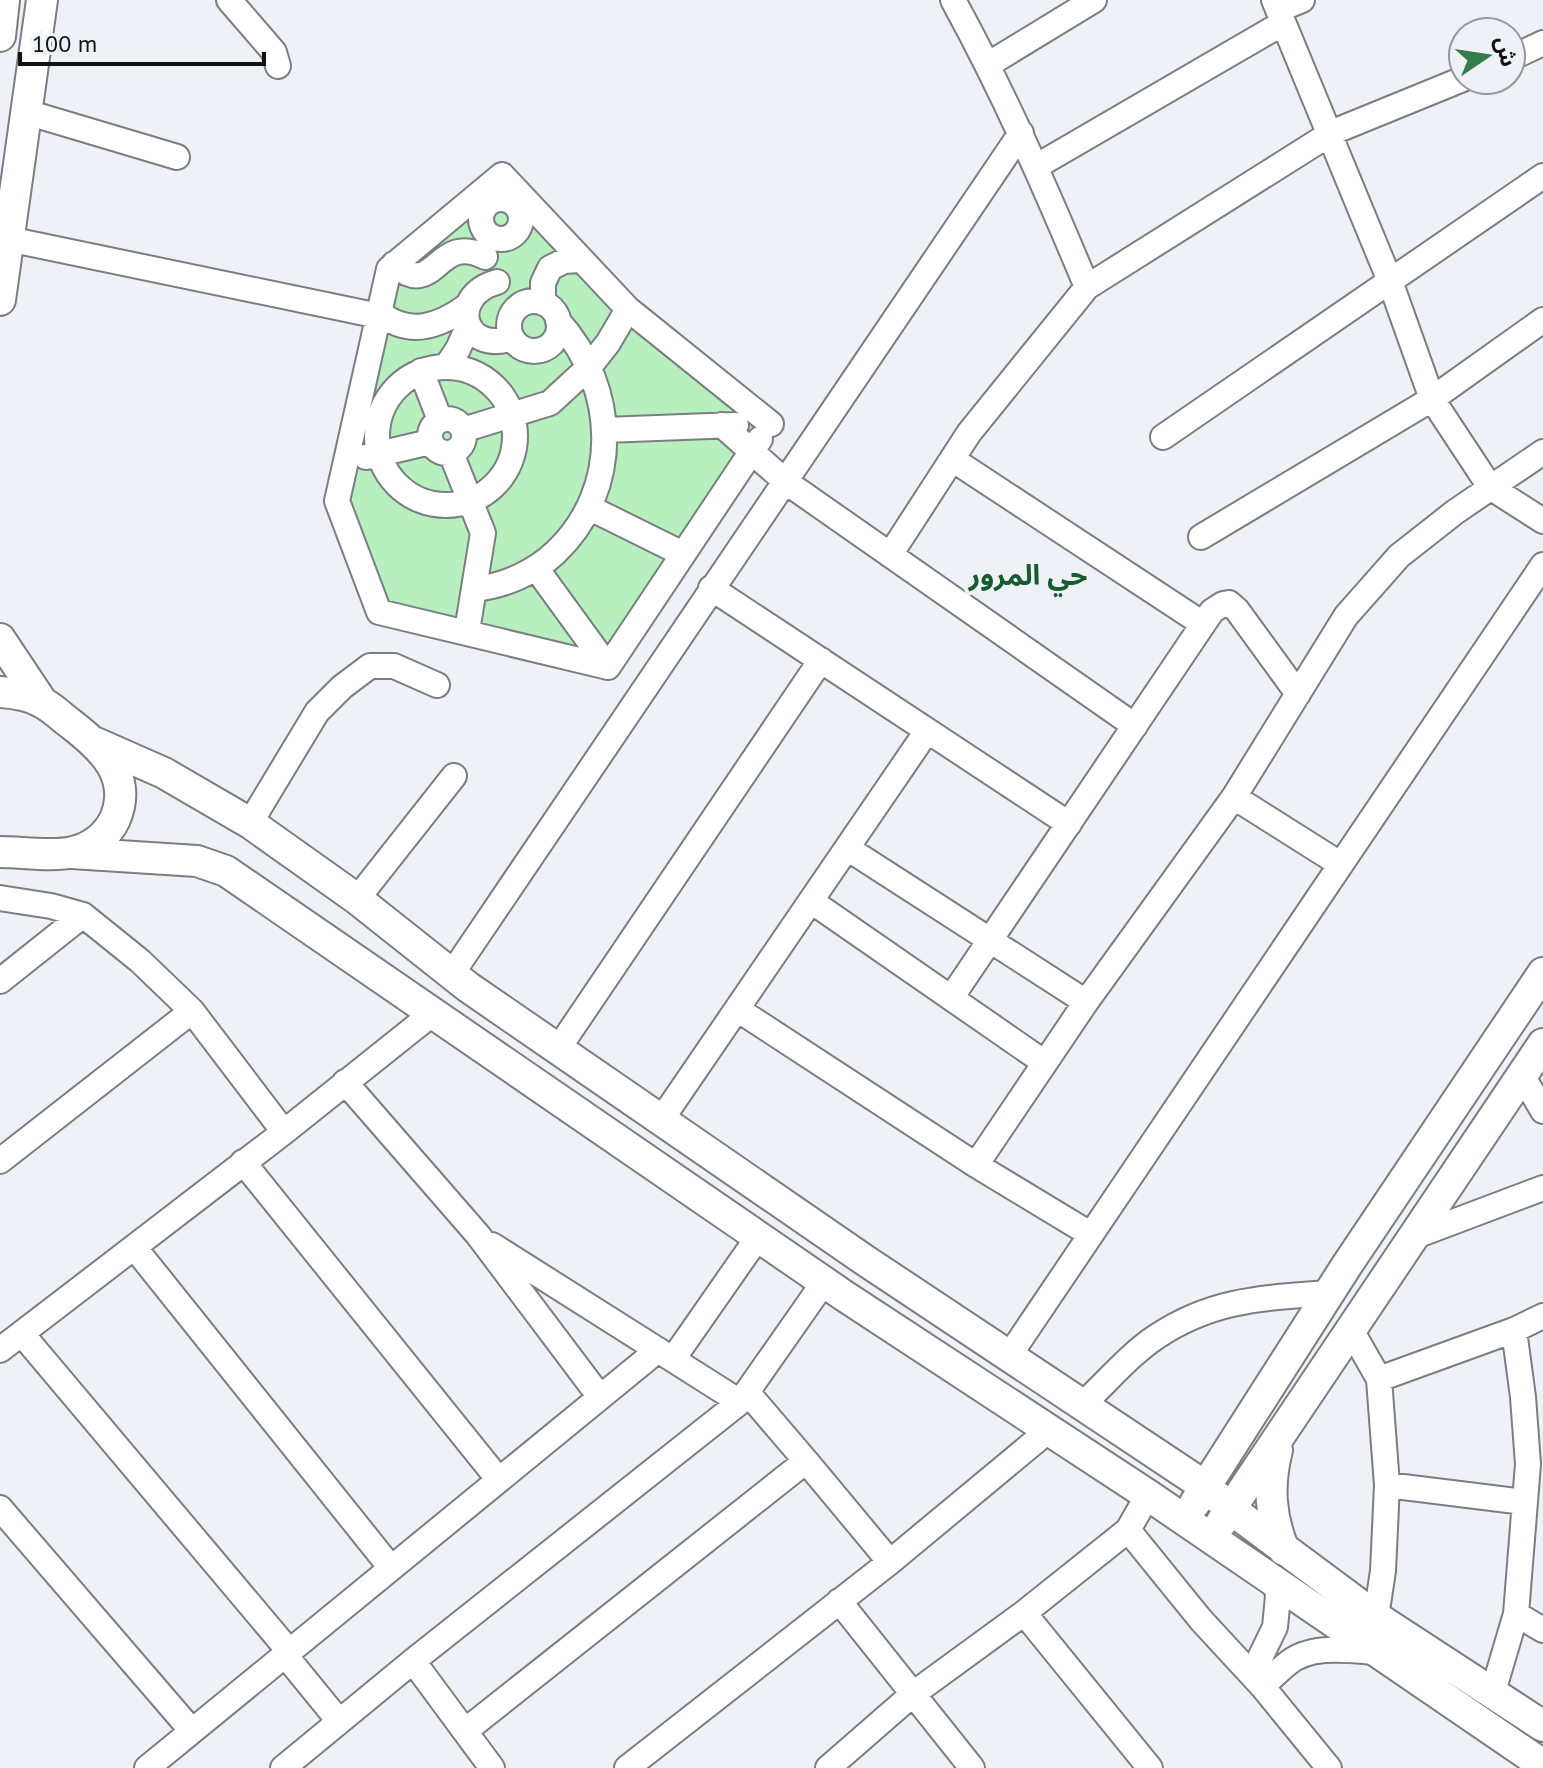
<svg xmlns="http://www.w3.org/2000/svg" width="1543" height="1768" viewBox="0 0 1543 1768" font-family="'PT Sans','Noto Sans Arabic',sans-serif">
	<style>
		.green { fill: #b7f0be }
		.lines { fill: none; stroke-linecap: round; stroke-linejoin: round }
		.minor-casing { stroke: #7a7e82; stroke-width: 28 }
		.major-casing { stroke: #7a7e82; stroke-width: 34 }
		.minor { stroke: #fff; stroke-width: 24 }
		.major { stroke: #fff; stroke-width: 30 }
		.labels { text-anchor: middle; stroke-width: 8; stroke-linejoin: round; paint-order: stroke }
		.district-label { font-size: 28px; font-weight: bold; fill: #175c30; stroke: #eef2f6 }
	</style>
	<rect width="100%" height="100%" fill="#eef2f6"/>
	<!-- green -->
	<path class="green" d="M 502,172 L 631,307 L 775,424 L 609,671 L 377,615 L 334,500 L 388,267 Z"/>
	<g class="lines">
		<!-- minor casing -->
		<g class="minor-casing">
			<path id="minor" d="M 229,0 L 274,52 L 278,66
				M 953,0 C 1004,93 1046,189 1087,287
				M 1274,0 L 1390,281 L 1432,399 L 1490,487 L 1543,521
				M 1278,10 L 1302,0
				M 1511,58 L 1543,43
				M 989,64 L 1094,0
				M 26,112 L 177,157
				M 1037,166 L 1283,23
				M481 219a20 20 0 1 1 40 0a20 20 0 1 1-40 0Z
				M 8,239 L 379,316
				M 394,264 C 436,302 436,231 485,257
				M 497,282 C 447,296 463,355 512,338
				M509 326a25 25 0 1 1 50 0a25 25 0 1 1-50 0Z
				M 543,303 L 543,283 L 550,268 L 564,261 L 580,260
				M 380,313 C 409,337 440,326 467,306
				M 446,367 L 458,349 L 468,326
				M377 436a69 69 0 1 1 138 0a69 69 0 1 1-138 0Z
				M 421,371 L 440,420
				M430 436a17 17 0 1 1 34 0a17 17 0 1 1-34 0Z
				M 722,425 L 786,482 L 1135,726
				M 463,430 L 550,403 L 589,367 L 608,343 L 628,309
				M 605,430 L 736,425
				M 1163,437 L 1543,176
				M 451,453 L 483,533 L 467,631
				M 366,457 L 430,442
				M 952,459 L 1203,624
				M 590,508 L 683,554
				M 1201,537 L 1432,399 L 1543,320
				M 890,555 L 969,433 L 1087,287 L 1333,132 L 1463,79
				M 536,568 L 608,667
				M 711,588 L 1069,824
				M 474,589 C 504,586 534,573 556,552 C 622,489 618,387 558,321
				M 608,667 L 379,612 L 337,501 L 389,269 L 502,175 L 628,309 L 771,424
				M 608,667 L 760,439
				M 1234,797 L 1340,864
				M 250,823 L 317,712 L 342,687 L 370,666 L 394,666 L 437,685
				M 847,848 L 1086,1002
				M 0,898 L 51,906 L 83,915 L 140,961 L 192,1011 L 284,1132
				M 357,899 L 454,776
				M 811,901 L 1045,1063
				M 451,975 L 1021,133
				M 0,981 L 83,915
				M 951,998 L 1212,611 L 1223,604 L 1229,603 L 1237,610 L 1298,694
				M 737,1009 L 976,1165 L 1090,1234
				M 558,1049 L 821,660
				M 1522,1075 L 1543,1111
				M 345,1082 L 478,1235 L 600,1397
				M 661,1120 L 927,731
				M 0,1161 L 192,1011
				M 243,1162 L 499,1480
				M 976,1165 L 1086,1002 L 1234,797 L 1346,616 L 1399,556 L 1455,512 L 1543,452
				M 1413,1237 L 1543,1188
				M 492,1245 L 740,1402
				M 134,1247 L 391,1568
				M 1351,1330 L 1379,1379 L 1387,1485 L 1383,1571 L 1376,1617
				M 22,1334 L 289,1651
				M 0,1350 L 284,1132 L 433,1013
				M 1009,1356 L 1543,565
				M 673,1359 L 758,1237
				M 1379,1379 L 1514,1330 L 1543,1316
				M 747,1392 L 806,1461
				M 1082,1405 C 1106,1383 1129,1355 1156,1337 C 1213,1299 1263,1298 1329,1293
				M 1387,1485 L 1524,1502
				M 0,1508 L 192,1731
				M 1128,1530 L 1201,1620 L 1262,1686 C 1271,1679 1278,1671 1287,1664 C 1310,1644 1348,1650 1376,1652
				M 1276,1583 L 1278,1596 L 1275,1627 L 1260,1658 L 1262,1686 L 1329,1768
				M 839,1601 L 972,1768
				M 1024,1613 L 1150,1768
				M 1516,1614 L 1543,1630
				M 285,1655 L 339,1721
				M 413,1661 L 492,1768
				M 1492,1695 L 1516,1614 L 1528,1464 L 1523,1397 L 1514,1330
				M 465,1731 L 806,1461 L 890,1562
				M 147,1768 L 658,1350
				M 283,1768 L 413,1661 L 740,1402 L 824,1282
				M 627,1768 L 890,1562 L 1049,1430
				M 828,1768 L 913,1694 L 1024,1613 L 1128,1530 L 1148,1495"/>
		</g>
		<!-- major casing -->
		<g class="major-casing">
			<path id="major" d="M 0,36 L 4,0
				M 0,300 L 42,0
				M 0,639 L 42,702
				M 0,692 C 14,693 29,695 41,702 C 52,707 61,717 71,724 C 102,748 133,776 115,819 C 107,836 91,848 73,852 C 54,857 21,852 0,852
				M 96,743 L 164,773 L 250,823 L 357,899 L 468,987 L 866,1261 L 1206,1487 L 1232,1510 L 1376,1617 L 1543,1726
				M 72,853 L 197,861 L 226,871 L 843,1295 L 1148,1495 L 1543,1765
				M 1277,1450 C 1268,1486 1270,1516 1284,1550
				M 1195,1503 L 1347,1265 L 1543,973
				M 1221,1523 L 1543,1044"/>
		</g>
		<!-- minor -->
		<use href="#minor" class="minor"/>
		<!-- major -->
		<use href="#major" class="major"/>
	</g>
	<g class="labels">
		<!-- district labels -->
		<g class="district-label">
			<text x="1028" y="585">حي المرور</text>
		</g>
	</g>
	<!-- north arrow -->
	<g transform="translate(1487 56) rotate(77)"><circle r="38" fill="#eef2f6" stroke="#96989c" stroke-width="2"/>
	<path d="M0-6L14 30L0 20L-14 30Z" fill="#347d4a"/>
	<text y="-12" font-size="22" font-weight="bold" text-anchor="middle" fill="#111214">ش</text>
	</g>
	<!-- scale -->
	<path d="M20 52v12h244v-12" fill="none" stroke="#111214" stroke-width="4"/>
	<text x="32" y="52" font-size="24" fill="#111214" stroke="#eef2f6" stroke-width="6" paint-order="stroke">100 m</text>
</svg>
